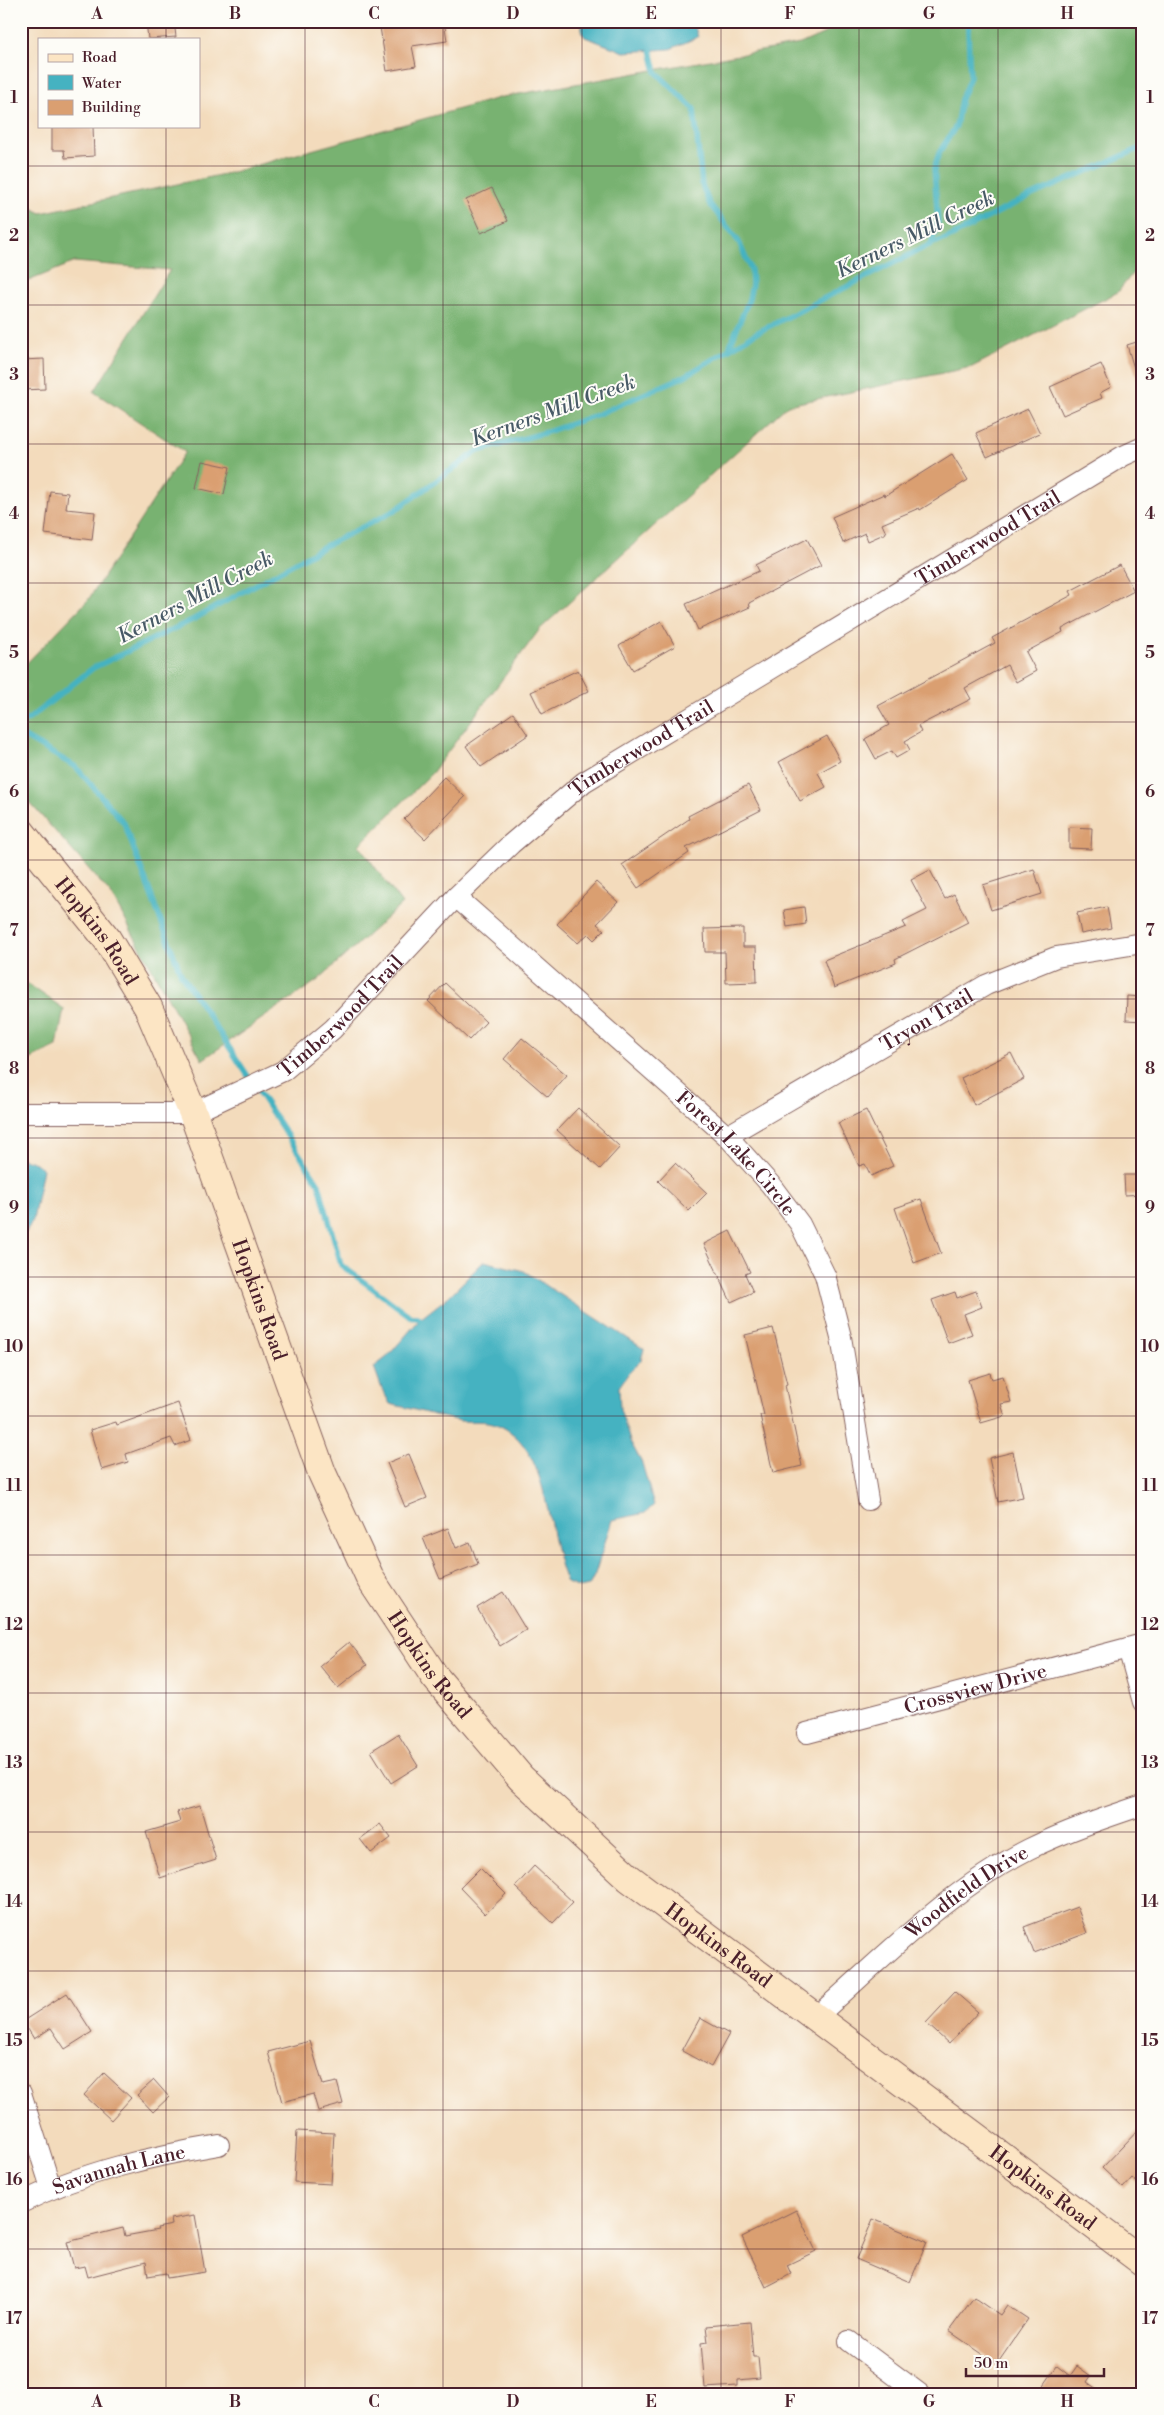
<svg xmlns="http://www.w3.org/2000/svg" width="1164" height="2415" viewBox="0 0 1164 2415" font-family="'Libre Bodoni',serif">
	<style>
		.forest { fill: #78b271; stroke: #61684e }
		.water { fill: #45b2c1; stroke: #486876 }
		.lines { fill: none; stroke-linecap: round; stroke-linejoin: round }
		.stream { stroke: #45b2c1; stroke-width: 5.5 }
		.building { fill: #da9f71 }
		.minor-casing { stroke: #85615e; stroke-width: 22 }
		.secondary-casing { stroke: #85615e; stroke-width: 30 }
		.minor { stroke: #fff; stroke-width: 20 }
		.secondary { stroke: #fce5c4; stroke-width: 28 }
		.grid { fill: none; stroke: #4a1f2b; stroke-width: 1; stroke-opacity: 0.55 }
		.labels { text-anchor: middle; stroke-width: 4; stroke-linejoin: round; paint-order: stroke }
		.street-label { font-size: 20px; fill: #4a1f2b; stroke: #fdfcf7 }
		.water-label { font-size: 21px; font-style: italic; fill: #485a67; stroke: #fdfcf7 }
		.neatline { fill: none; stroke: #4a1f2b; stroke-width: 2 }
		.grid-label { font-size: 16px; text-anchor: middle; font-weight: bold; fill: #4a1f2b }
	</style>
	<rect width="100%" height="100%" fill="#fdfcf7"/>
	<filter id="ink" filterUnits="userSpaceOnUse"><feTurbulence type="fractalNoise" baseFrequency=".02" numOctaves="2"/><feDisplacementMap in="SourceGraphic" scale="10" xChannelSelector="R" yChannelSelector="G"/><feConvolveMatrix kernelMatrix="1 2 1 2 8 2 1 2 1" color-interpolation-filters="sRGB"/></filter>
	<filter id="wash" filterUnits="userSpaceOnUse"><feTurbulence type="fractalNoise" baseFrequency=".0096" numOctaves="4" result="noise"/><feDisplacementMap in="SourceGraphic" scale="20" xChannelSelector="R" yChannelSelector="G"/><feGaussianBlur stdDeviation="1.12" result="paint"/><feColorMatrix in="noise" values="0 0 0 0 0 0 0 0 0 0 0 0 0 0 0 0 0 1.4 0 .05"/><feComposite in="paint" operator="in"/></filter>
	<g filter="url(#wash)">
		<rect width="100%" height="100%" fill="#f3dbbc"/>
		<!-- forest -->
		<path class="forest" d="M 852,21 L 1143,21 L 1143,260 L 1118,292 L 972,367 L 788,405 L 540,629 L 432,773 L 359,845 L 402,904 L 318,980 L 202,1060 L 111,894 L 21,793 L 21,669 L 88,600 L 185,452 L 94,392 L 170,270 L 75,262 L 21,284 L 21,202 L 41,213 L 229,173 L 502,97 L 800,44 Z
			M 21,979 L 64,1009 L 57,1046 L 21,1064 Z"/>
		<!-- water -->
		<path class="water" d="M 583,21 L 693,21 L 698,37 L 670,49 L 624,52 L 585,37 L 581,32 Z
			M 21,1158 L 36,1163 L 43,1169 L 33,1220 L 21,1241 Z
			M 484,1261 L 524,1271 L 644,1349 L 641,1360 L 628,1374 L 619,1387 L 620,1409 L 630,1441 L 642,1463 L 654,1505 L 645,1513 L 612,1520 L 595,1574 L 589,1586 L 580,1588 L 567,1583 C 545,1536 552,1446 496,1424 C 486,1420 472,1422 461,1421 C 438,1417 414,1409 390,1404 L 382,1389 L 374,1367 L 387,1357 L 420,1319 L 448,1297 Z"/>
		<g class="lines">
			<!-- stream -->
			<path class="stream" d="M 651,50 L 656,72 L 694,109 L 702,185 L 709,203 L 739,242 L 751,270 L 752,284 L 749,299 L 729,348
				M 931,244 L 938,223 L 934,168 L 939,153 L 956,126 L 961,99 L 970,77 L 968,31 L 970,21
				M 21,722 L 29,719 L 93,668 L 194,619 L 323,547 L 394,511 L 478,451 L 547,432 L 596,415 L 685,376 L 756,333 L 931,244 L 948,238 L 1030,196 L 1143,147
				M 21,735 L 76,767 L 124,823 L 181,974 L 319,1184 L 341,1265 L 410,1316 L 420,1319"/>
		</g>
		<g id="blocks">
			<!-- building -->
			<path class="building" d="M 146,21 L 174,21 L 176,37 L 148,39 Z
				M 379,21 L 444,21 L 447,41 L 412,46 L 416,66 L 387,71 Z
				M 52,126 L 93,126 L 94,156 L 65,158 L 64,150 L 52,150 Z
				M 492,188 L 508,221 L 481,233 L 466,200 Z
				M 1143,340 L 1143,384 L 1139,385 L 1127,345 Z
				M 44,359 L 45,389 L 22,390 L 21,360 Z
				M 1101,364 L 1111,387 L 1100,393 L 1102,398 L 1063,415 L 1050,387 Z
				M 1028,409 L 1040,433 L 987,457 L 976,433 Z
				M 952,454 L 968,480 L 920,510 L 919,508 L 882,524 L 886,533 L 868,541 L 865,533 L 843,543 L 832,517 L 884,494 L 885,496 Z
				M 202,461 L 230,467 L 224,494 L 196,488 Z
				M 50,491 L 68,493 L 66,509 L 95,512 L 92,540 L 45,534 Z
				M 807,539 L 821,565 L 749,603 L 750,607 L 698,630 L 686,604 L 759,571 L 756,565 Z
				M 1120,565 L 1134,591 L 1062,629 L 1063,632 L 1026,652 L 1036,671 L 1016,682 L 1007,665 L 965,688 L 971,699 L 918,726 L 921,732 L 905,741 L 910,750 L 896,758 L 892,751 L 876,759 L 865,739 L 889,725 L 878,706 L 995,643 L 992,638 L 1072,595 L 1070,591 Z
				M 661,621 L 675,646 L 633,670 L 619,646 Z
				M 578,670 L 589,691 L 542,714 L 531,692 Z
				M 513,713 L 528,735 L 481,767 L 466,746 Z
				M 827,736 L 840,761 L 818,773 L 826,787 L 800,801 L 779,762 Z
				M 444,777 L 465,797 L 425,839 L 404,819 Z
				M 748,785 L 761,810 L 686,848 L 689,853 L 638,888 L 622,865 L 689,819 L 688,816 Z
				M 1069,827 L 1092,828 L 1091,849 L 1069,848 Z
				M 1034,869 L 1042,894 L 991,910 L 983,885 Z
				M 930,870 L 945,899 L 954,894 L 968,922 L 895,959 L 896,963 L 834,988 L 824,960 L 906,927 L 903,922 L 927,910 L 911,880 Z
				M 596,882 L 618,902 L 597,924 L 604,930 L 594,940 L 588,934 L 578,943 L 557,924 Z
				M 804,907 L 806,924 L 787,927 L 784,910 Z
				M 1107,907 L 1111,928 L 1081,934 L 1077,913 Z
				M 743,928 L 743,947 L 756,947 L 757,982 L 726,983 L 725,952 L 705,952 L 704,929 Z
				M 445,983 L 486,1022 L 469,1040 L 428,1001 Z
				M 1127,996 L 1143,997 L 1143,1021 L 1126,1020 Z
				M 522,1038 L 567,1075 L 548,1097 L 504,1059 Z
				M 1011,1053 L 1024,1079 L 974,1105 L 961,1078 Z
				M 578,1108 L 620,1147 L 600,1169 L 557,1130 Z
				M 866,1110 L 893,1166 L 871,1176 L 865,1164 L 859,1166 L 838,1123 Z
				M 675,1163 L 707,1193 L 689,1211 L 658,1181 Z
				M 1124,1175 L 1143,1175 L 1143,1194 L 1125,1195 Z
				M 921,1199 L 941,1253 L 914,1263 L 895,1208 Z
				M 730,1231 L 750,1272 L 745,1274 L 753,1292 L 731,1302 L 704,1244 Z
				M 976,1291 L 982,1307 L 964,1314 L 972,1334 L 948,1343 L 932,1300 L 955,1292 L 957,1298 Z
				M 773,1328 L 787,1384 L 785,1385 L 802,1466 L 773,1473 L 760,1415 L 764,1415 L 745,1335 Z
				M 990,1373 L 992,1379 L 1003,1376 L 1011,1402 L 1001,1404 L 1005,1416 L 981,1423 L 968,1380 Z
				M 178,1403 L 191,1440 L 175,1446 L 171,1438 L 126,1454 L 128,1462 L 102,1470 L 90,1430 L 116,1422 L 117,1425 Z
				M 1013,1452 L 1023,1497 L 998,1502 L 989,1458 Z
				M 409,1454 L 427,1498 L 405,1507 L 387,1463 Z
				M 448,1528 L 456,1548 L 470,1542 L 478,1564 L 440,1579 L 423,1538 Z
				M 503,1592 L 526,1630 L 500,1646 L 477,1608 Z
				M 349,1642 L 367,1665 L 338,1688 L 320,1666 Z
				M 398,1734 L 418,1766 L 391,1783 L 371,1751 Z
				M 200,1806 L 216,1860 L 160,1878 L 146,1832 L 180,1822 L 177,1812 Z
				M 380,1824 L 391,1838 L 371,1853 L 360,1839 Z
				M 534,1866 L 573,1902 L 553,1923 L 515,1887 Z
				M 480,1868 L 506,1894 L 485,1914 L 460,1888 Z
				M 1077,1907 L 1087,1933 L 1034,1953 L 1024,1927 Z
				M 955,1992 L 978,2012 L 949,2044 L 926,2023 Z
				M 67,1993 L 92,2032 L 65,2049 L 51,2028 L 34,2039 L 23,2021 Z
				M 700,2018 L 729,2034 L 711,2067 L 682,2051 Z
				M 310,2041 L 323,2085 L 337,2082 L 343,2104 L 318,2111 L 313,2094 L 282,2102 L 268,2052 Z
				M 104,2073 L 131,2098 L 111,2120 L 84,2095 Z
				M 154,2080 L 169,2097 L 153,2112 L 137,2095 Z
				M 1143,2125 L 1143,2188 L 1132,2178 L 1123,2188 L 1102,2168 Z
				M 297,2131 L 334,2133 L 331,2184 L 294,2182 Z
				M 796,2210 L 816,2251 L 787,2265 L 791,2274 L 766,2287 L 742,2237 Z
				M 195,2215 L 205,2272 L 167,2278 L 166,2273 L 148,2276 L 146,2262 L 88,2277 L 85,2266 L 74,2268 L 67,2242 L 123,2228 L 125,2236 L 158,2230 L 157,2228 L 172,2225 L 171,2219 Z
				M 873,2219 L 927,2242 L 910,2282 L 856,2259 Z
				M 974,2297 L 1000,2315 L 1007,2305 L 1028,2319 L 997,2364 L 949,2331 Z
				M 750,2322 L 753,2357 L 758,2357 L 760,2378 L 738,2380 L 738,2386 L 705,2388 L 701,2343 L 708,2342 L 706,2326 Z
				M 1057,2366 L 1070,2376 L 1077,2366 L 1091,2376 L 1087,2382 L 1104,2394 L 1038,2394 Z"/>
		</g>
	</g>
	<g filter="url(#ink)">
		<use href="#blocks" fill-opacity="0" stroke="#85615e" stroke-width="1"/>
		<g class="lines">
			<!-- minor casing -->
			<g class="minor-casing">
				<g id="minor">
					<path id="s1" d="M 456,897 L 727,1136 L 770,1184 L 800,1224 L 825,1275 L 841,1337 L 868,1500"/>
					<path id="s2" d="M 21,1113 L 193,1113 L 283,1071 L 333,1029 L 456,897 L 511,844 L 584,782 L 1123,456 L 1143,447"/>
					<path id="s3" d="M 727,1136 L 986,985 L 1056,957 L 1143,943"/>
					<path d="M 1128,1648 L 1143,1702"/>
					<path id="s4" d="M 807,1733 L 1143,1644"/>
					<path id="s5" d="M 815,2018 C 883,1958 948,1890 1029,1849 C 1066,1831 1104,1818 1143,1805"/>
					<path d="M 21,2093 L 51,2188"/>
					<path id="s6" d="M 21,2203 C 82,2172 152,2156 219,2145"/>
					<path d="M 849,2341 L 920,2394"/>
				</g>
			</g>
			<!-- secondary casing -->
			<g class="secondary-casing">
				<g id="secondary">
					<path id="s7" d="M 21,832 L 107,939 L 148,1007 L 193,1113 L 322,1473 L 371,1580 L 435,1677 L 521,1778 L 629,1878 L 1143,2262"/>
				</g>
			</g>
			<!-- minor -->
			<use href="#minor" class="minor"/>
			<!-- secondary -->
			<use href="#secondary" class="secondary"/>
		</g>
	</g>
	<!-- grid -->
	<path class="grid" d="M 166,21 L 166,39M 305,21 L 305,2394M 443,21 L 443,2394M 582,21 L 582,2394M 721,21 L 721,2394M 859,21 L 859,2394M 998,21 L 998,2394M 166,126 L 166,2394M 21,166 L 1143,166M 21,305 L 1143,305M 21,444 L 1143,444M 21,583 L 1143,583M 21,722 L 1143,722M 21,860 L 1143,860M 21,999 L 1143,999M 21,1138 L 1143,1138M 21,1277 L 1143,1277M 21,1416 L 1143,1416M 21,1555 L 1143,1555M 21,1693 L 1143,1693M 21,1832 L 1143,1832M 21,1971 L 1143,1971M 21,2110 L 1143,2110M 21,2249 L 1143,2249"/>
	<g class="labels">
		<!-- street labels -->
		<g class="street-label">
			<text dy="7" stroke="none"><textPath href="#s2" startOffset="1161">Timberwood Trail</textPath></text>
			<text dy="7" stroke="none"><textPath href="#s2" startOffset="756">Timberwood Trail</textPath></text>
			<text dy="7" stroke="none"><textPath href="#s7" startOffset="125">Hopkins Road</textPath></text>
			<text dy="7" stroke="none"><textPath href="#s2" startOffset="351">Timberwood Trail</textPath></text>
			<text dy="7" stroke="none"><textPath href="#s3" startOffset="231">Tryon Trail</textPath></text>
			<text dy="7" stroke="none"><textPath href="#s1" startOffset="380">Forest Lake Circle</textPath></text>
			<text dy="7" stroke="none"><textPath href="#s7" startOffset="530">Hopkins Road</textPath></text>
			<text dy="7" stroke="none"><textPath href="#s7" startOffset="935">Hopkins Road</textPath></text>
			<text dy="7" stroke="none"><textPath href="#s4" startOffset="174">Crossview Drive</textPath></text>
			<text dy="7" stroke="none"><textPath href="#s5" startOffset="198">Woodfield Drive</textPath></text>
			<text dy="7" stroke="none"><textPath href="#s7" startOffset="1340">Hopkins Road</textPath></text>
			<text dy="7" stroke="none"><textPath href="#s6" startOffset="104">Savannah Lane</textPath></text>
			<text dy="7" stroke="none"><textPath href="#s7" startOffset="1745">Hopkins Road</textPath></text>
		</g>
		<!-- water labels -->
		<g class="water-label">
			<text transform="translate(915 234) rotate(-26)" y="7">Kerners Mill Creek</text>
			<text transform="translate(553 410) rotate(-20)" y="7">Kerners Mill Creek</text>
			<text transform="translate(195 597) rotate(-28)" y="7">Kerners Mill Creek</text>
		</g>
	</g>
	<!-- margin -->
	<rect width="1164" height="2415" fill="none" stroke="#fdfcf7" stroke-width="55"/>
	<!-- legend -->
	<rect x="38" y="38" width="162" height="90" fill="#fdfcf7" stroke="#b5a4a5"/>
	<rect x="48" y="54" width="25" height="8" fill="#fce5c4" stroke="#b5a4a5"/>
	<text x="82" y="62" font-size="15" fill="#4a1f2b">Road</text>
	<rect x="48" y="75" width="25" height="15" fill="#45b2c1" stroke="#b5a4a5"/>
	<text x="82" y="88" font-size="15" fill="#4a1f2b">Water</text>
	<rect x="48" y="100" width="25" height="15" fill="#da9f71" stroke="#b5a4a5"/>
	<text x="82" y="112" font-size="15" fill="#4a1f2b">Building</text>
	<!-- scale -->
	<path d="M966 2368v8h138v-8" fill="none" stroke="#4a1f2b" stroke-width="2.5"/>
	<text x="974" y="2368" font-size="15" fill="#4a1f2b" stroke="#fdfcf7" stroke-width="4" paint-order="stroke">50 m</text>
	<rect x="28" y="28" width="1108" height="2360" class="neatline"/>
	<g class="grid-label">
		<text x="97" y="19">A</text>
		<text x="235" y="19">B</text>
		<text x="374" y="19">C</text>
		<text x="513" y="19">D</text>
		<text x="651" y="19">E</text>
		<text x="790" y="19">F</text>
		<text x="929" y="19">G</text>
		<text x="1067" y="19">H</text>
		<text x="14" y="103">1</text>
		<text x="1150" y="103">1</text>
		<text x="14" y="241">2</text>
		<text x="1150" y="241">2</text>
		<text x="14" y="380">3</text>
		<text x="1150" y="380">3</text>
		<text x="14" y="519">4</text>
		<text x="1150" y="519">4</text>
		<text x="14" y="658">5</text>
		<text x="1150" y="658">5</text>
		<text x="14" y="797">6</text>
		<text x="1150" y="797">6</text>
		<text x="14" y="936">7</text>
		<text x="1150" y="936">7</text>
		<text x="14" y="1074">8</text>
		<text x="1150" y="1074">8</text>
		<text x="14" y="1213">9</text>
		<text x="1150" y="1213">9</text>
		<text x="14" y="1352">10</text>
		<text x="1150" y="1352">10</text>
		<text x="14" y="1491">11</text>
		<text x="1150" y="1491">11</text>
		<text x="14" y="1630">12</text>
		<text x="1150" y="1630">12</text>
		<text x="14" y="1768">13</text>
		<text x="1150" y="1768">13</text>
		<text x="14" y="1907">14</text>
		<text x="1150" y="1907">14</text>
		<text x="14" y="2046">15</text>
		<text x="1150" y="2046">15</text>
		<text x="14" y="2185">16</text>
		<text x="1150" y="2185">16</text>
		<text x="14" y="2324">17</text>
		<text x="1150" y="2324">17</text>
		<text x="97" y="2407">A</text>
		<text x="235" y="2407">B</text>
		<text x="374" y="2407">C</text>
		<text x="513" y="2407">D</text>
		<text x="651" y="2407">E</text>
		<text x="790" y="2407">F</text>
		<text x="929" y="2407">G</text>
		<text x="1067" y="2407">H</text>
	</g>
</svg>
